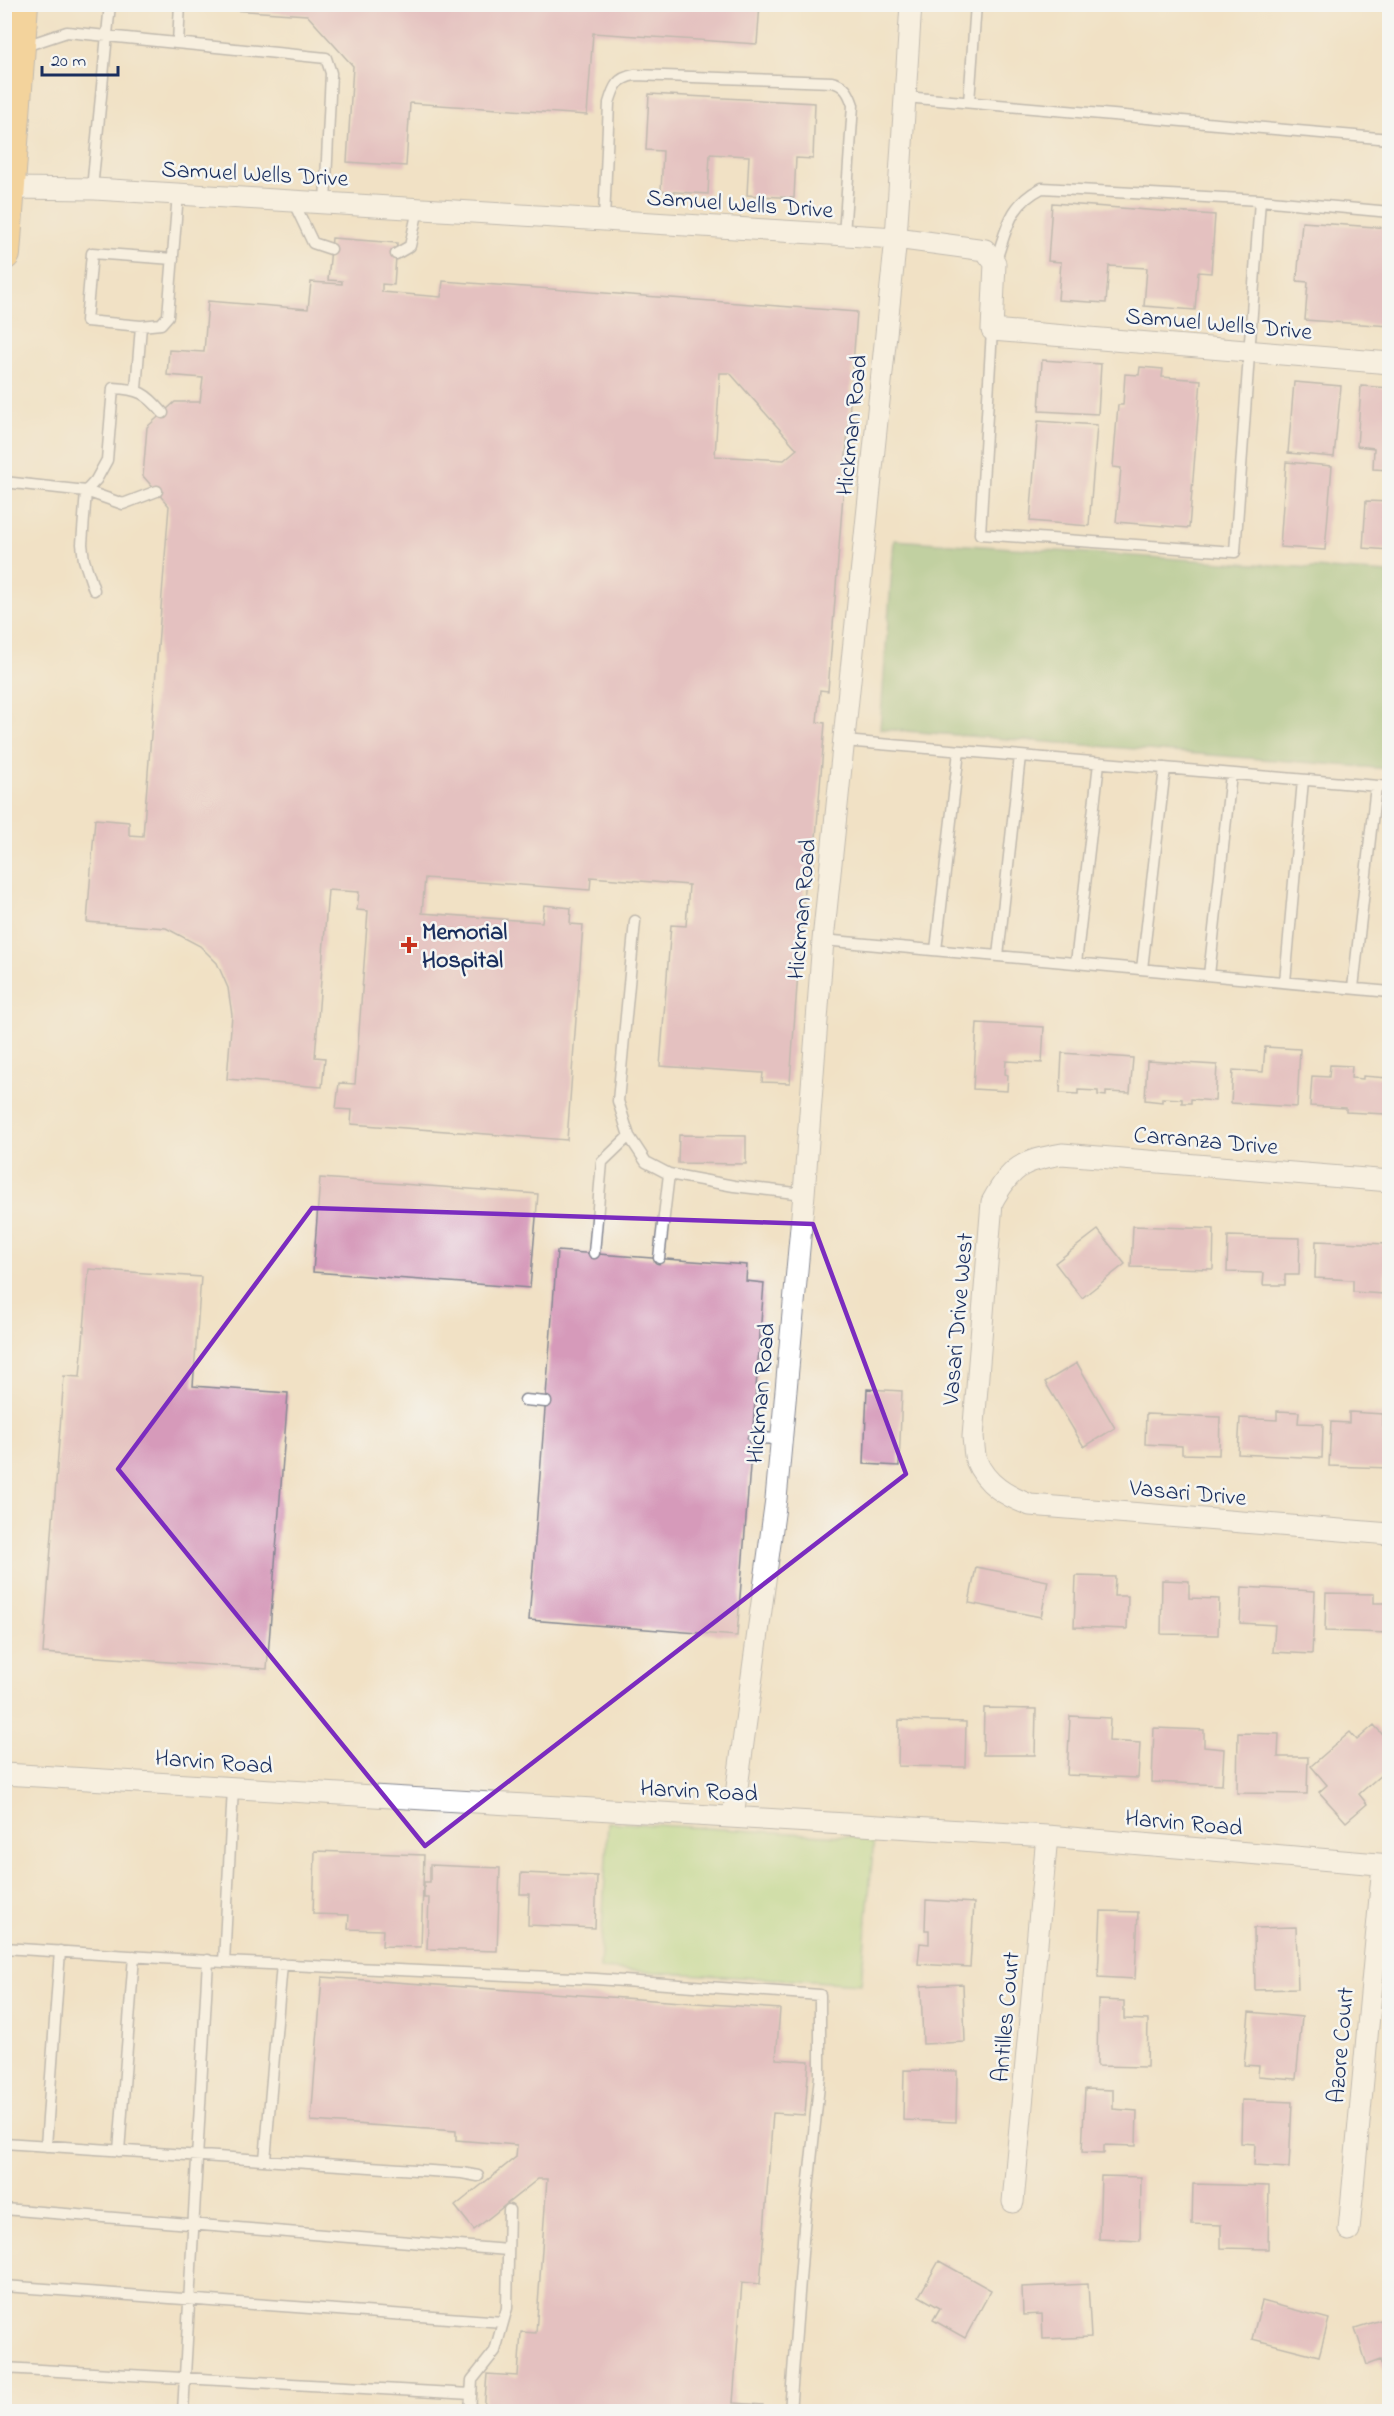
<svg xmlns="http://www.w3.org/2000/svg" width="1394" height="2416" viewBox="0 0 1394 2416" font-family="'Indie Flower',sans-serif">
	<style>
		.green { fill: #abda87; stroke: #638472; stroke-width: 1.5 }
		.forest { fill: #88ba74; stroke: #527469; stroke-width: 1.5 }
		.building { fill: #d69aba; fill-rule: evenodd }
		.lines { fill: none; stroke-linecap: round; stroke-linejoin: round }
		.service-casing { stroke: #868892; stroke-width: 13 }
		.minor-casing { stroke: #868892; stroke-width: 23 }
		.primary-casing { stroke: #868892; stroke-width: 34 }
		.service { stroke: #fff; stroke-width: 10 }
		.minor { stroke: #fff; stroke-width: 21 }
		.primary { stroke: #f7c06c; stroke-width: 32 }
		.marked { fill: none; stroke: #7b2cbf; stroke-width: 4.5; stroke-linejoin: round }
		.poi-dot { fill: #c8321e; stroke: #f6f6f2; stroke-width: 2 }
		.labels { text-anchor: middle; stroke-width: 5; stroke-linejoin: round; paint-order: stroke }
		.street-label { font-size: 24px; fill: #1b2f5e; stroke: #f6f6f2 }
		.poi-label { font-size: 24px; font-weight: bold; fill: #1b2f5e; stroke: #f6f6f2; text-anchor: start }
	</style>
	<rect width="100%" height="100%" fill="#f6f6f2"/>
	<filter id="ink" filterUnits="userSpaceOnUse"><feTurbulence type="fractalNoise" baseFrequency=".0167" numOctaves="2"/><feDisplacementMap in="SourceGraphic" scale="12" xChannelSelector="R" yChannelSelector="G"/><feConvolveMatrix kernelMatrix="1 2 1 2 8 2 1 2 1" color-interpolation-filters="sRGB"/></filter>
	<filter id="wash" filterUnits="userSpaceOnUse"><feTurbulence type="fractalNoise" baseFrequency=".008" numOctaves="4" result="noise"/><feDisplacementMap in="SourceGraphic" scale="24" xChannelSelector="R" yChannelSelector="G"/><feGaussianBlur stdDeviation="1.35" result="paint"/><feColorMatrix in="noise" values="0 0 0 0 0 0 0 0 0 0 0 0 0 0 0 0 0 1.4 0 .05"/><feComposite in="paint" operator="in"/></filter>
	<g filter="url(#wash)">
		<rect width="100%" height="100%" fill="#f1e1c5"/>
		<!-- green -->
		<path class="green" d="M 608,1822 L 874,1838 L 861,1984 L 600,1969 Z"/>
		<!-- forest -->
		<path class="forest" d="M 894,540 L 1389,573 L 1389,769 L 880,729 Z"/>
		<g id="blocks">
			<!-- building -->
			<path class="building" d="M 232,4 L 760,4 L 757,44 L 593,33 L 587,115 L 410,103 L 406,166 L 347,162 L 353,66 L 307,15 L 232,10 Z
				M 649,94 L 815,103 L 813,159 L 796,158 L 794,198 L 747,195 L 749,156 L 710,154 L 708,194 L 661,191 L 663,151 L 646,150 Z
				M 1052,203 L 1215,215 L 1211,273 L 1198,272 L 1195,310 L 1144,306 L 1147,268 L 1109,266 L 1106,303 L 1058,300 L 1061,262 L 1048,261 Z
				M 1302,222 L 1390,228 L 1390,326 L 1305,320 L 1308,282 L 1297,281 Z
				M 332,238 L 397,243 L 394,285 L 382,284 L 382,292 L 441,297 L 443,281 L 857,312 L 828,691 L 820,690 L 817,722 L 825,723 L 813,876 L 805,875 L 790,1083 L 762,1082 L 763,1073 L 660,1066 L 671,925 L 686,926 L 689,885 L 591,877 L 590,890 L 425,878 L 422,913 L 542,922 L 544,905 L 571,908 L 570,924 L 583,925 L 567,1140 L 351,1124 L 352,1110 L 336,1109 L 339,1083 L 355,1084 L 368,911 L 357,910 L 359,892 L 328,890 L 315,1057 L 325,1058 L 322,1087 L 227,1079 L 232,1015 L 228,988 L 217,963 L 200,946 L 166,928 L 87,922 L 95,819 L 129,822 L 129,835 L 143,836 L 169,506 L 143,476 L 147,427 L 175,402 L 200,402 L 203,378 L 167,375 L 169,350 L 204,352 L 208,301 L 308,309 L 311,282 L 342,284 L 342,281 L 328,280 ZM 720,373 L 730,373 L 797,449 L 784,460 L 715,456 Z
				M 1042,360 L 1101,364 L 1098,414 L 1039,411 Z
				M 1140,367 L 1163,369 L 1162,377 L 1201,380 L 1189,528 L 1116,522 L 1121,468 L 1113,467 L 1118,405 L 1123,405 L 1125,374 L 1139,375 Z
				M 1294,382 L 1341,386 L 1334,457 L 1288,453 Z
				M 1361,386 L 1390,388 L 1390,470 L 1373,469 L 1374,448 L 1357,446 Z
				M 1038,421 L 1097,425 L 1089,526 L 1030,521 Z
				M 1286,462 L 1332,466 L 1325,550 L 1280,547 Z
				M 1366,501 L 1390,502 L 1390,550 L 1363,548 Z
				M 977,1023 L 1044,1027 L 1042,1063 L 1006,1061 L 1005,1074 L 1008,1075 L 1007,1091 L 973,1089 Z
				M 1265,1047 L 1300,1049 L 1297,1107 L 1231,1103 L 1233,1070 L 1263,1072 Z
				M 1062,1053 L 1133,1058 L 1130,1093 L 1106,1092 L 1106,1096 L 1098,1095 L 1098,1091 L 1078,1090 L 1078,1094 L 1060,1093 Z
				M 1147,1061 L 1217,1065 L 1215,1101 L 1191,1099 L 1191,1103 L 1182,1103 L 1182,1099 L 1162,1098 L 1162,1102 L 1145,1100 Z
				M 1330,1065 L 1352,1066 L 1351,1078 L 1363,1079 L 1363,1076 L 1388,1078 L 1386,1114 L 1346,1112 L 1346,1108 L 1310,1106 L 1312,1076 L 1329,1077 Z
				M 679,1135 L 746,1136 L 746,1164 L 678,1163 Z
				M 320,1178 L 538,1194 L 530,1288 L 313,1272 Z
				M 1133,1226 L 1214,1229 L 1213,1269 L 1131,1267 Z
				M 1098,1230 L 1125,1264 L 1082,1298 L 1055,1263 Z
				M 1228,1236 L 1300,1238 L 1299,1275 L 1285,1275 L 1285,1285 L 1263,1285 L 1264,1273 L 1227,1272 Z
				M 1316,1241 L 1387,1244 L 1384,1294 L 1353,1292 L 1353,1280 L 1315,1278 Z
				M 557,1251 L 747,1265 L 746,1281 L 764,1283 L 737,1636 L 529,1620 Z
				M 89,1269 L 201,1277 L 193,1386 L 288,1393 L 267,1669 L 43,1653 L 64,1376 L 80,1377 Z
				M 1077,1363 L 1115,1428 L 1084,1447 L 1045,1382 Z
				M 867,1389 L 902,1391 L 899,1466 L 864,1464 Z
				M 1277,1411 L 1299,1412 L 1298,1423 L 1323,1424 L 1322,1458 L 1238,1454 L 1240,1418 L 1277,1420 Z
				M 1349,1412 L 1383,1414 L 1383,1426 L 1390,1427 L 1390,1468 L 1329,1466 L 1331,1422 L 1349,1423 Z
				M 1146,1414 L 1220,1417 L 1219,1455 L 1182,1454 L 1182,1446 L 1145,1444 Z
				M 976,1567 L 1048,1581 L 1041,1617 L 969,1603 Z
				M 1076,1576 L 1115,1577 L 1114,1596 L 1128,1596 L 1127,1629 L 1074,1627 Z
				M 1162,1580 L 1189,1581 L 1189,1598 L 1219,1599 L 1218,1635 L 1161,1634 Z
				M 1242,1587 L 1315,1591 L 1312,1654 L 1273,1652 L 1275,1625 L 1240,1623 Z
				M 1326,1593 L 1374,1594 L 1374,1603 L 1390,1603 L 1390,1633 L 1325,1631 Z
				M 984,1708 L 1036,1709 L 1035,1755 L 983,1755 Z
				M 1070,1716 L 1110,1718 L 1109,1741 L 1140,1743 L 1138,1778 L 1067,1775 Z
				M 899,1720 L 966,1722 L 965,1767 L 898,1766 Z
				M 1374,1725 L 1390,1743 L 1390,1767 L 1359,1794 L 1367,1804 L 1346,1822 L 1319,1792 L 1327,1785 L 1311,1766 L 1350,1732 L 1357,1740 Z
				M 1154,1728 L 1204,1730 L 1204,1747 L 1224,1749 L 1222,1785 L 1152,1782 Z
				M 1238,1733 L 1279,1734 L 1278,1757 L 1308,1757 L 1307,1794 L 1237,1793 Z
				M 315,1851 L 424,1855 L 421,1947 L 382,1946 L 383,1930 L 348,1929 L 349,1915 L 313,1914 Z
				M 430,1865 L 500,1868 L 497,1951 L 427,1949 L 429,1898 L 424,1898 L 424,1882 L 430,1882 Z
				M 521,1873 L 597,1876 L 595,1928 L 528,1925 L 529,1894 L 520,1894 Z
				M 926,1900 L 974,1903 L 970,1967 L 918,1964 L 920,1943 L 929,1944 L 929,1930 L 925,1930 Z
				M 1101,1911 L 1138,1912 L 1135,1979 L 1098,1977 Z
				M 1296,1927 L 1298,1989 L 1255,1990 L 1254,1928 Z
				M 322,1977 L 780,2009 L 776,2059 L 809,2061 L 805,2115 L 773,2113 L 760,2284 L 742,2282 L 733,2403 L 763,2405 L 763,2412 L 484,2412 L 487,2374 L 518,2376 L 521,2332 L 536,2333 L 547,2179 L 538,2179 L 474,2230 L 455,2206 L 516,2157 L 517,2145 L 456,2140 L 456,2131 L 311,2121 Z
				M 963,1984 L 965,2042 L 923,2044 L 921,1986 Z
				M 1098,2000 L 1124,2001 L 1124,2019 L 1148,2020 L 1147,2067 L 1097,2066 Z
				M 1249,2012 L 1302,2017 L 1296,2079 L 1258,2076 L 1259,2066 L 1244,2065 Z
				M 904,2070 L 957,2071 L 956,2122 L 903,2120 Z
				M 1085,2089 L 1113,2090 L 1113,2109 L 1137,2111 L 1136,2146 L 1104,2145 L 1104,2153 L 1082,2152 Z
				M 1242,2100 L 1292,2102 L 1289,2168 L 1254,2166 L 1255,2144 L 1241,2143 Z
				M 1101,2176 L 1141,2177 L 1140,2241 L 1099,2239 Z
				M 1193,2184 L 1269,2186 L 1268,2249 L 1221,2248 L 1221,2225 L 1192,2224 Z
				M 939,2261 L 991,2290 L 965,2338 L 933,2320 L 940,2308 L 919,2296 Z
				M 1088,2284 L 1091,2337 L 1043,2339 L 1042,2314 L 1023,2315 L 1022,2287 Z
				M 1262,2301 L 1329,2319 L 1319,2356 L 1252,2339 Z
				M 1390,2317 L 1390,2371 L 1384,2373 L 1380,2360 L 1367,2365 L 1355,2328 Z"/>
		</g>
	</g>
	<g filter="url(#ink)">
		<use href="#blocks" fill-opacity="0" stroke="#868892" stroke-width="1.5"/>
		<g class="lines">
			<!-- service casing -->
			<g class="service-casing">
				<path id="service" d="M 178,43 L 180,4
					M 22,47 L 67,32 L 326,58 L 331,73 L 325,203
					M 905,97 L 1390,139
					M 969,102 L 976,4
					M 92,189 L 110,4
					M 293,201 L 313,243 L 331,249
					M 604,220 L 609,103 C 614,86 617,78 635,75 L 832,82 C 845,85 849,93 853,105 L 844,235
					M 396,254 L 410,246 L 418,209
					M 173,259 L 92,253 L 86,321 L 141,326 L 161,324 L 168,316 L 178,194
					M 995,263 C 1007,230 1008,205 1042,188 L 1260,200
					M 992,330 L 980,534 L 1235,552 L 1260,200 L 1390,212
					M 136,389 L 141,326
					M 4,482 L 86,491 L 123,504 L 157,491
					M 94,590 L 84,560 L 82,544 L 86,491 L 96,480 L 107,460 L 113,388 C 139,389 146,393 163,413
					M 844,741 L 1390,787
					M 635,921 L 618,1101 L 629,1136 L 646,1162 L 669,1174 L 734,1186 L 804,1194
					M 823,940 L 1390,992
					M 936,950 L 959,751
					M 998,956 L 1020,756
					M 1076,963 L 1099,763
					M 1142,969 L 1165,768
					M 1209,975 L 1231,774
					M 1285,982 L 1303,780
					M 1353,988 L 1376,786
					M 594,1253 L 602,1162 L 629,1136
					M 659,1258 L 669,1174
					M 525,1400 L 546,1402
					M 753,1438 L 782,1439
					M 4,1948 L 224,1962 L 233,1788
					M 224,1962 L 596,1979 L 820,1995 L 820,2076 L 804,2227 L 790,2412
					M 4,2143 L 462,2173 L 478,2176
					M 46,2146 L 60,1951
					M 119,2151 L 134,1956
					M 265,2160 L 282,1964
					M 4,2209 L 508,2250
					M 4,2286 L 503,2322
					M 4,2368 L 471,2394
					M 183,2412 L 208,1960
					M 470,2412 L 472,2380 L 495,2351 L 507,2308 L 509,2210"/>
			</g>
			<!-- minor casing -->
			<g class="minor-casing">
				<path id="minor" d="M 9,188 L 95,189 L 896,238 L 985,250 L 995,263 L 992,330 L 1390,363
					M 1390,1181 L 1062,1154 C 1022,1161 1012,1166 992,1202 L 973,1437 C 974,1444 974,1453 976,1460 C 986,1485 1007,1496 1030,1505 L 1390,1534
					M 4,1774 L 1047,1836 L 1390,1865
					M 733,1817 L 776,1499 L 804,1194 L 823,940 L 896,238 L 911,4
					M 1013,2202 L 1047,1836
					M 1349,2230 L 1383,1865"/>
			</g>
			<!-- primary casing -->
			<g class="primary-casing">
				<path id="primary" d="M 4,254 L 22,4"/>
			</g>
			<!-- service -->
			<use href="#service" class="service"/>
			<!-- minor -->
			<use href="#minor" class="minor"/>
			<!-- primary -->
			<use href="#primary" class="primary"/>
		</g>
	</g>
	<!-- marked area -->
	<path d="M0 0H1394V2416H0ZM 312,1208 L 813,1224 L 906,1474 L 425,1846 L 118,1469 Z" fill="#f1e1c5" fill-opacity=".55" fill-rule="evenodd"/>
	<path class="marked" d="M 312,1208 L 813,1224 L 906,1474 L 425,1846 L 118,1469 Z"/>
	<!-- markers -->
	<path class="poi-dot" d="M406 936h6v6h6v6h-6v6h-6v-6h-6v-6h6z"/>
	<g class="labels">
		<!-- street labels -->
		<g class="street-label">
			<text transform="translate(255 173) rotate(3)" y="8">Samuel Wells Drive</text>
			<text transform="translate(740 203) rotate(4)" y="8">Samuel Wells Drive</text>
			<text transform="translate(1219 323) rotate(5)" y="8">Samuel Wells Drive</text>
			<text transform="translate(851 425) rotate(-84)" y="8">Hickman Road</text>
			<text transform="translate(801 909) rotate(-85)" y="8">Hickman Road</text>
			<text transform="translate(1206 1140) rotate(5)" y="8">Carranza Drive</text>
			<text transform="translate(957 1319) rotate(-85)" y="8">Vasari Drive West</text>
			<text transform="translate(760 1393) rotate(-85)" y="8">Hickman Road</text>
			<text transform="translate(1188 1492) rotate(5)" y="8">Vasari Drive</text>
			<text transform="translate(214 1761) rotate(4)" y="8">Harvin Road</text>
			<text transform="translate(699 1790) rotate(3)" y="8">Harvin Road</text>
			<text transform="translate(1184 1822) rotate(5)" y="8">Harvin Road</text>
			<text transform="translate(1005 2017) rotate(-85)" y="8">Antilles Court</text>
			<text transform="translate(1340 2045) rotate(-85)" y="8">Azore Court</text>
		</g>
		<!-- poi labels -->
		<g class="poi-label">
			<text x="422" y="939">Memorial<tspan x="422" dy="28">Hospital</tspan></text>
		</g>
	</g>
	<!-- margin -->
	<rect width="1394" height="2416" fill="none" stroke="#f6f6f2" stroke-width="24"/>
	<!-- scale -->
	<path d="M42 66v9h76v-9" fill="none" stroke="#1b2f5e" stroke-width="3"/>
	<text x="51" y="66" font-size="18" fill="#1b2f5e" stroke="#f6f6f2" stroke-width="4.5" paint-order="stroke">20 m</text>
</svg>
